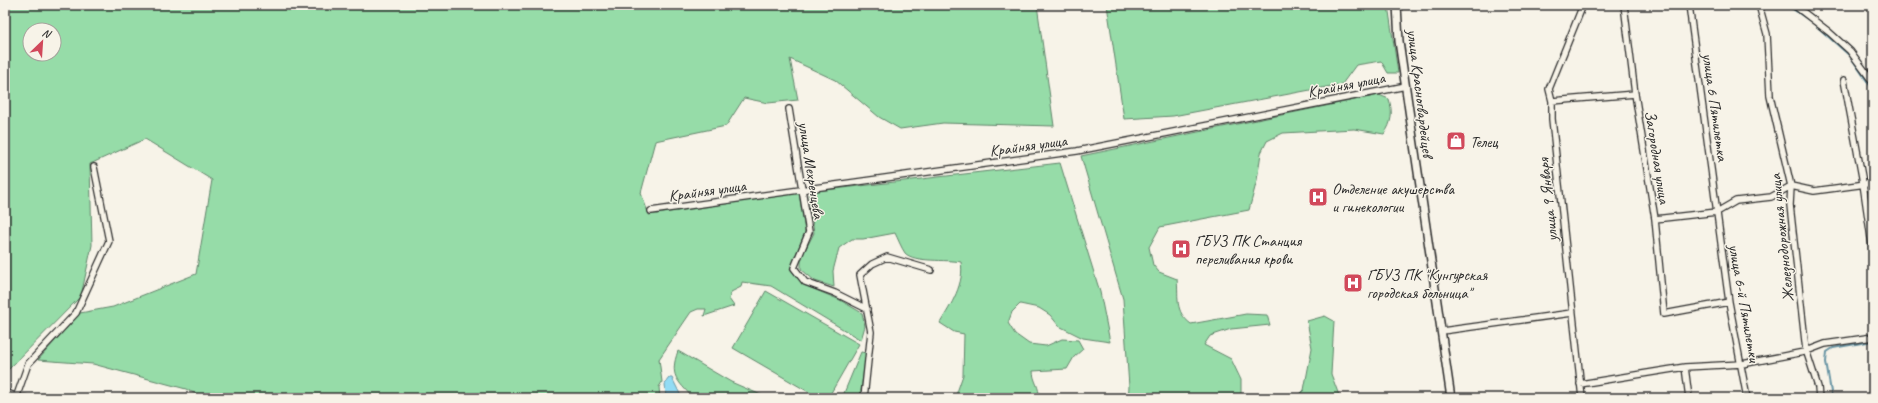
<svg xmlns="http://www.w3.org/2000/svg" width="1878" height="403" viewBox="0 0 1878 403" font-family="Caveat,sans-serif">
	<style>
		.green { fill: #96dca8; stroke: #60846a; fill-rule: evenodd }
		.water { fill: #92dcf4; stroke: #6995a4 }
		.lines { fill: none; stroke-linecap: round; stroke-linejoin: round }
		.stream { stroke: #6995a4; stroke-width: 2 }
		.minor-casing { stroke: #2b2b2b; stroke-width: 8 }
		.tertiary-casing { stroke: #2b2b2b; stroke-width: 10 }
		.minor { stroke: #f7f3e8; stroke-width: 5.5 }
		.tertiary { stroke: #f7f3e8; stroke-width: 7 }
		.labels { text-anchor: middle; stroke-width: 3; stroke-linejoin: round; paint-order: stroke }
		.street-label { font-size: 16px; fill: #2b2b2b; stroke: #f7f3e8 }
		.poi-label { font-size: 16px; fill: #2b2b2b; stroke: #f7f3e8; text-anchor: start }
	</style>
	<rect width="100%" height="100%" fill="#f7f3e8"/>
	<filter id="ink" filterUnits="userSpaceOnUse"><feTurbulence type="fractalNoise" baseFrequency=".025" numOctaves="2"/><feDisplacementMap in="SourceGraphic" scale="8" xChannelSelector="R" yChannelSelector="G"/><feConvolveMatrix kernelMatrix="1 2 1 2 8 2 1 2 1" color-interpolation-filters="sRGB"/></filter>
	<g filter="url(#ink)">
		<!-- green -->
		<path class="green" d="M 5,5 L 1037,5 L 1054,126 L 943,123 L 900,129 L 879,117 L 835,80 L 790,59 L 798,100 L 768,103 L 744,98 L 726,126 L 655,141 L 641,193 L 649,215 L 799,193 L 805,232 L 790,269 L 804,285 L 840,300 L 862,313 L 865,326 L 861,340 L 771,286 L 742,282 L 741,287 L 731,292 L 729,299 L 734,306 L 704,316 L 706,309 L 698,309 L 691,312 L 659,359 L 662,382 L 659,387 L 660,398 L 204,398 L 186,389 L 93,364 L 38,360 L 80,313 L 113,307 L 196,274 L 212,180 L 145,139 L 90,164 L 92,245 L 81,296 L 5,373 ZM 30,30 L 54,30 L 54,54 L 30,54 Z
			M 1107,5 L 1388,5 L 1398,73 L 1388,73 L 1381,61 L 1356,65 L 1342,84 L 1173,116 L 1124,119 Z
			M 1379,95 L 1389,99 C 1393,112 1392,123 1384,134 L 1354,129 L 1283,133 L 1267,141 L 1261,153 L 1257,180 L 1249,210 L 1160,227 L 1149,247 L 1153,265 L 1159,272 L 1177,279 C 1179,298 1174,311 1191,324 L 1246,314 L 1267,315 L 1270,325 L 1231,329 L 1210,336 L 1204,345 L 1231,359 L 1241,380 L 1241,398 L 1128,398 L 1129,387 L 1123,299 L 1081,156 Z
			M 1060,163 L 1100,292 L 1110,342 L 1083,338 L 1059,326 L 1050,315 L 1039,308 L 1020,304 L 1012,312 L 1008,323 L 1015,334 L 1029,344 L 1046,346 L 1062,339 L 1078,340 L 1083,349 L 1074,357 L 1067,369 L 1033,371 C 1033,381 1040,387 1039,398 L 955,398 L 963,375 L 964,334 L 954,332 L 940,323 C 951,305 965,283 961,262 C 947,259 914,263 905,253 C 901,247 898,239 895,233 L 863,239 L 852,239 L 839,248 L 833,271 L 834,287 L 815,281 L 801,269 L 801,258 L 814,233 L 808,192 Z
			M 766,291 L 859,344 L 828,398 L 819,398 L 733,348 Z
			M 1325,316 L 1334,321 L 1331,374 L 1340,398 L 1296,398 L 1304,390 L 1312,348 L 1307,321 Z
			M 678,351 L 731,382 L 768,398 L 693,398 C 677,380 669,376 678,351 Z
			M 861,352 L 866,353 L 860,398 L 842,398 Z"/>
		<!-- water -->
		<path class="water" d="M 669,378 L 672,378 L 682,398 L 666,398 L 665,383 Z"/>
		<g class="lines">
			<!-- stream -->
			<path class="stream" d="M 1787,5 L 1813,23 L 1850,56 L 1873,90
				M 1832,398 L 1826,362 L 1827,352 L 1833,348 L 1873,341"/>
			<!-- minor casing -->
			<g class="minor-casing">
				<path id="minor" d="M 1624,5 L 1635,94 L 1655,219 L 1664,314 L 1729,302
					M 1689,5 L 1729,302 L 1747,398
					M 1759,5 L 1767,34 L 1770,96 L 1791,186 L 1790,205 L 1806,350 L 1818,387 L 1819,398
					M 1794,5 L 1829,32 L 1850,51 L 1873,82
					M 1844,80 L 1862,177 L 1873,252
					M 1552,101 L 1635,94
					M 789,109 L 809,232 L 794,268 L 805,282 L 835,293 L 867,309
					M 651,211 L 1077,151 L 1406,86
					M 1655,219 L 1717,212 L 1736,201 L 1771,197 L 1791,186 L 1814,191 L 1873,183
					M 1442,331 L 1572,313
					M 1685,367 L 1689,398
					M 1580,384 L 1685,367 L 1742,364 L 1804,352 L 1825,344 L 1873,337
					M 5,392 L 17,397 L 25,398
					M 16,398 L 28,364 L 76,313 L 109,241 L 94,167
					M 864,398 L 871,332 L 860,275 L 872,264 L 887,257 L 931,270
					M 1582,398 L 1552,119 L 1552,101 L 1549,89 L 1583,5"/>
			</g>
			<!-- tertiary casing -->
			<g class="tertiary-casing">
				<path id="tertiary" d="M 1397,5 L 1399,41 L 1412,131 L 1451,398"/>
			</g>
			<!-- minor -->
			<use href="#minor" class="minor"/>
			<!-- tertiary -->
			<use href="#tertiary" class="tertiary"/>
		</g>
	</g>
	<!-- icons -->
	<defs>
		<g id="shop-square" transform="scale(1)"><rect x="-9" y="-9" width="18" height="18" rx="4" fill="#d1495b" stroke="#f7f3e8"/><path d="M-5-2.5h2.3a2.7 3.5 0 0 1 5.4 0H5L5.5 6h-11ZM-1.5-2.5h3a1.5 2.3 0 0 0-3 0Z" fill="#fff"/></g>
		<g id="hospital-square" transform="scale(1)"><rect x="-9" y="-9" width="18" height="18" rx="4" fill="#d1495b" stroke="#f7f3e8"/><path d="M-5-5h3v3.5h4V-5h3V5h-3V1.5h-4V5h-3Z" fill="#fff"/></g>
	</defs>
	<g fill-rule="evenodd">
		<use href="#shop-square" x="1456" y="141"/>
		<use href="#hospital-square" x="1318" y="197"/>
		<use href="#hospital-square" x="1181" y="249"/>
		<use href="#hospital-square" x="1353" y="283"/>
	</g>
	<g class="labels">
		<!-- street labels -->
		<g class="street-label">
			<text transform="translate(1346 84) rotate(-11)" y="6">Крайняя улица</text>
			<text transform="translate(1421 93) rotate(83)" y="6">улица Красногвардейцев</text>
			<text transform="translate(1716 107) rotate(82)" y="6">улица 6 Пятилетка</text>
			<text transform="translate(1028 145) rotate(-8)" y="6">Крайняя улица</text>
			<text transform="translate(1658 157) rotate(81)" y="6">Загородная улица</text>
			<text transform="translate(812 170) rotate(81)" y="6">улица Мехренцева</text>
			<text transform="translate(707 190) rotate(-8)" y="6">Крайняя улица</text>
			<text transform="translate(1547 200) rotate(-96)" y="6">улица 9 Января</text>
			<text transform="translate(1781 238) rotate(-96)" y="6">Железнодорожная улица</text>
			<text transform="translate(1745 303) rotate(80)" y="6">улица 6-й Пятилетки</text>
		</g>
		<!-- poi labels -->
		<g class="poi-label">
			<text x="1470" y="147">Телец</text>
			<text x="1332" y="194">Отделение акушерства<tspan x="1332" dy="18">и гинекологии</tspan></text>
			<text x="1195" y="246">ГБУЗ ПК Станция<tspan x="1195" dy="18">переливания крови</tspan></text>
			<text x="1367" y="280">ГБУЗ ПК "Кунгурская<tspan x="1367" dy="18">городская больница"</tspan></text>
		</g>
	</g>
	<!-- margin -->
	<rect width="1878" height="403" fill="none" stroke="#f7f3e8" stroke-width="20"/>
	<rect x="10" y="10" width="1858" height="383" fill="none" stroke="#2b2b2b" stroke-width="1.5" filter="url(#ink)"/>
	<!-- north arrow -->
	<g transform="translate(42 42) rotate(25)"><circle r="19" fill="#f7f3e8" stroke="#a5a39c"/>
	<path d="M0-3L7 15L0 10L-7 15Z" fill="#d1495b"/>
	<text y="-6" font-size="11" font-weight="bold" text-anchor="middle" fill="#2b2b2b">N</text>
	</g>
</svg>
